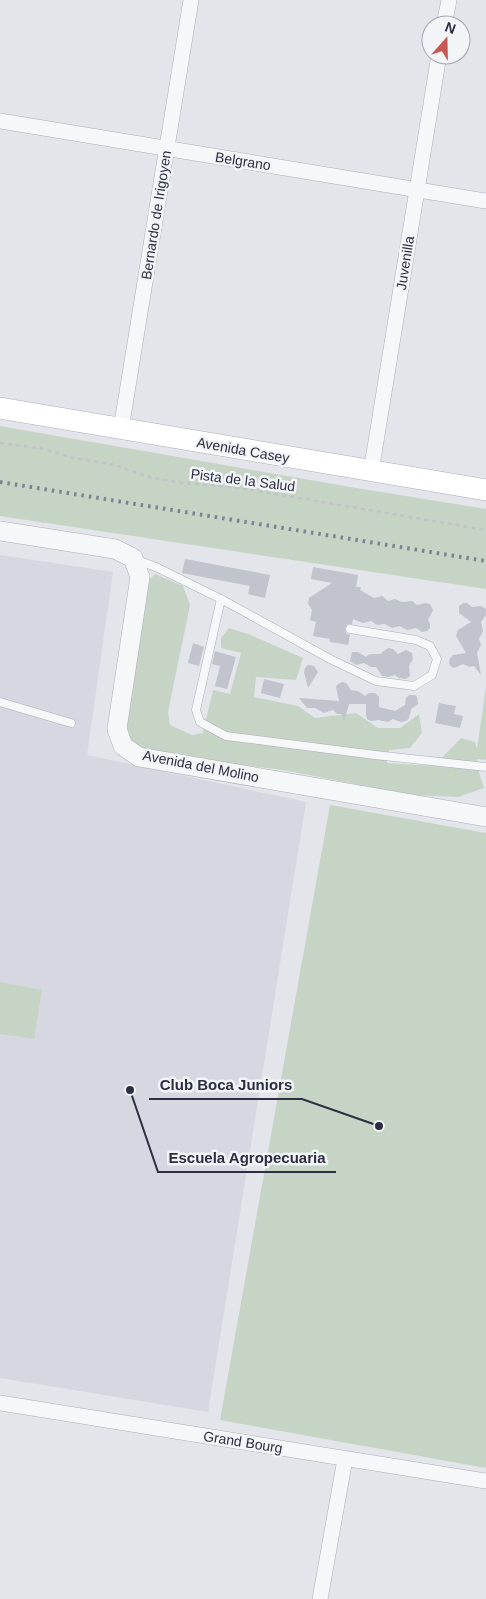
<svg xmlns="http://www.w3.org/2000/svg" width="486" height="1599" viewBox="0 0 486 1599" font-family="Helvetica,sans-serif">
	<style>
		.built { fill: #d6d7e0 }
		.green { fill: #c6d4c5 }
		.building { fill: #c1c3cd }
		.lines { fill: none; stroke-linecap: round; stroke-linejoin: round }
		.service-casing { stroke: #acaeb8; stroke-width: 9 }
		.minor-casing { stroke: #acaeb8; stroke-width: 16 }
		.tertiary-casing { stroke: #acaeb8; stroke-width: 20 }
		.secondary-casing { stroke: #acaeb8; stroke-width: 22 }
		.path { stroke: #c1c3c9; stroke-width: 2.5; stroke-dasharray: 4 4; stroke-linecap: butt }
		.service { stroke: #f6f7f9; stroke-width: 8 }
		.minor { stroke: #f6f7f9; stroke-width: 15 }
		.tertiary { stroke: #f6f7f9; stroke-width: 19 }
		.secondary { stroke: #fff; stroke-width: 21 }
		.rail { stroke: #7e8194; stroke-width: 4; stroke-dasharray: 2.5 5; stroke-linecap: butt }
		.labels { text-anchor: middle; stroke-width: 5; stroke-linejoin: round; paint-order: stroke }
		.street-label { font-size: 14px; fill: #2c2f42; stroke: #f3f4f8 }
		.leader { fill: none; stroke: #2c2f42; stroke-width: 2 }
		.callout-dot { fill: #2c2f42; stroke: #f3f4f8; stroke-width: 2 }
		.callout-label { font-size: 15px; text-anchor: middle; font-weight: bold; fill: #2c2f42; stroke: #f3f4f8; stroke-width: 5; stroke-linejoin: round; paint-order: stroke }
	</style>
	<rect width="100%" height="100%" fill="#e3e5eb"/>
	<!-- built -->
	<path class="built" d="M 0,555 L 113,572 L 87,755 L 306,802 L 208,1412 L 0,1378 Z"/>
	<!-- green -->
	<path class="green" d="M 0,426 L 350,487 L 486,509 L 486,589 L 0,516 Z
		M 155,574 L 183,586 L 190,605 L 168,712 L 170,725 L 192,735 L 203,733 L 213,690 L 230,694 L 241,653 L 221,648 L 221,638 L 229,628 L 248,634 L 303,658 L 296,680 L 256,677 L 254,697 L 298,706 L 315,718 L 356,713 L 378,728 L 400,728 L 419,714 L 422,733 L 410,748 L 389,750 L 387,763 L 434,766 L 461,738 L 475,742 L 477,749 L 486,686 L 486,760 L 477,759 L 479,772 L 484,788 L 458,797 L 412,795 L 283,770 L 183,758 L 142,748 L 128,740 L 124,725 L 147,582 Z
		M 330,805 L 486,833 L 486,1468 L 220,1420 Z
		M 0,982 L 42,990 L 34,1039 L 0,1034 Z"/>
	<!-- building -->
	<path class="building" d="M 185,559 L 270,575 L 265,598 L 248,594 L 250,586 L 182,573 Z
		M 313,567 L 358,575 L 356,587 L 361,587 L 360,590 L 374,598 L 382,596 L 388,601 L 395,599 L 402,602 L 412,601 L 417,605 L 425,603 L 430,604 L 433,610 L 428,620 L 430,623 L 430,628 L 427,631 L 422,632 L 416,628 L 407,630 L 400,626 L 392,628 L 385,624 L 377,625 L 371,621 L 363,623 L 353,619 L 352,624 L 348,624 L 345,628 L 346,633 L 350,635 L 348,645 L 330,642 L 330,639 L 313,636 L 316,622 L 310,620 L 312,610 L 308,604 L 309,598 L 332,583 L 311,579 Z
		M 463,603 L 467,603 L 472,607 L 481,606 L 486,609 L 486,615 L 481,622 L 483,631 L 479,639 L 481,645 L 477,653 L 481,675 L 474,666 L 470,667 L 463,664 L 454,668 L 450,666 L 449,662 L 450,658 L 453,655 L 466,653 L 456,636 L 458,630 L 471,622 L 459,613 L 459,606 Z
		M 193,643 L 204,647 L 199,666 L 188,663 Z
		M 388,648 L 393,649 L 398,654 L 406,650 L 412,653 L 413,659 L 409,666 L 410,676 L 406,679 L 399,678 L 395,675 L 388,677 L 382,676 L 376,667 L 371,667 L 364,663 L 356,665 L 350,661 L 352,652 L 358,652 L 366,657 L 370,654 L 380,654 Z
		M 215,651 L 236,657 L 227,689 L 215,686 L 220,666 L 212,664 Z
		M 308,665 L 314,666 L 318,672 L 308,688 L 304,672 L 305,668 Z
		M 264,679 L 284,684 L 280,698 L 261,693 Z
		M 342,682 L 346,683 L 351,690 L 358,691 L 365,696 L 369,693 L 375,693 L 379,697 L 379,707 L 395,711 L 405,705 L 406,698 L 409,695 L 415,695 L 417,697 L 418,704 L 411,709 L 409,718 L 406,721 L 401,722 L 393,719 L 388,722 L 379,720 L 371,721 L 367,719 L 366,715 L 366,704 L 349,704 L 344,722 L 342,714 L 337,714 L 333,710 L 324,713 L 315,708 L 307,708 L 299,698 L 339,701 L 336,687 L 338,684 Z
		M 439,703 L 456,706 L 454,714 L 463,716 L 460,728 L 435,723 Z"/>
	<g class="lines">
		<!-- service casing -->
		<g class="service-casing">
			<path id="service" d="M 135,559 L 158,568 L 221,599 L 330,659 L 376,681 L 414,686 L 432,675 L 437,659 L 430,646 L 416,640 L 350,629
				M 221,599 L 196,710 L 200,722 L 226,736 L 375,755 L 486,767
				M 0,702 L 71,723"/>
		</g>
		<!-- minor casing -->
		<g class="minor-casing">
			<path id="minor" d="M 444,25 L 449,0
				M 0,121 L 486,201
				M 121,429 L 191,0
				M 371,472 L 439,55
				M 0,1403 L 486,1481
				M 320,1599 L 345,1459"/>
		</g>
		<!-- tertiary casing -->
		<g class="tertiary-casing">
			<path id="tertiary" d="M 0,531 L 115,549 L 133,558 L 140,577 L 117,729 L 123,746 L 139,757 L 486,817"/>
		</g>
		<!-- secondary casing -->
		<g class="secondary-casing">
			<path id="secondary" d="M 0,408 L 486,490"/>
		</g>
		<!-- path -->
		<path class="path" d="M 0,443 L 40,448 L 74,458 L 115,465 L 149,477 L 182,483 L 234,487 L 486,530"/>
		<!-- service -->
		<use href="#service" class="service"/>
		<!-- minor -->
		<use href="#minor" class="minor"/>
		<!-- tertiary -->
		<use href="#tertiary" class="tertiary"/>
		<!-- secondary -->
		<use href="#secondary" class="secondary"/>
		<!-- rail -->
		<path class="rail" d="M 0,482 L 486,561"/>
	</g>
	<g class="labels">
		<!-- street labels -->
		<g class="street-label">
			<text transform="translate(243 161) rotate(9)" y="5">Belgrano</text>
			<text transform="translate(156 215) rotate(-81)" y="5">Bernardo de Irigoyen</text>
			<text transform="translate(405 263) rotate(-81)" y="5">Juvenilla</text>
			<text transform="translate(243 450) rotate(10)" y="5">Avenida Casey</text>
			<text transform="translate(243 480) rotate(7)" y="5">Pista de la Salud</text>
			<text transform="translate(201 766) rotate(11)" y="5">Avenida del Molino</text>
			<text transform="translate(243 1442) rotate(9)" y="5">Grand Bourg</text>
		</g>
	</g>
	<!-- callouts -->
	<path class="leader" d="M379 1126L302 1099H149M130 1090L158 1172H336"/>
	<g class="callout-dot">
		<circle cx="379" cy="1126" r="5"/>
		<circle cx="130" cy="1090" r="5"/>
	</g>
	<g class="callout-label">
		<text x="226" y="1090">Club Boca Juniors</text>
		<text x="247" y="1163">Escuela Agropecuaria</text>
	</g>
	<!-- north arrow -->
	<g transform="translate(446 40) rotate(20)"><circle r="24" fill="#f3f4f8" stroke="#a3a5af"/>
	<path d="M0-4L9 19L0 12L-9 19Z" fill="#c85850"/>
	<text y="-8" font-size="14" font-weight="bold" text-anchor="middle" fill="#2c2f42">N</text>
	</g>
</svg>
